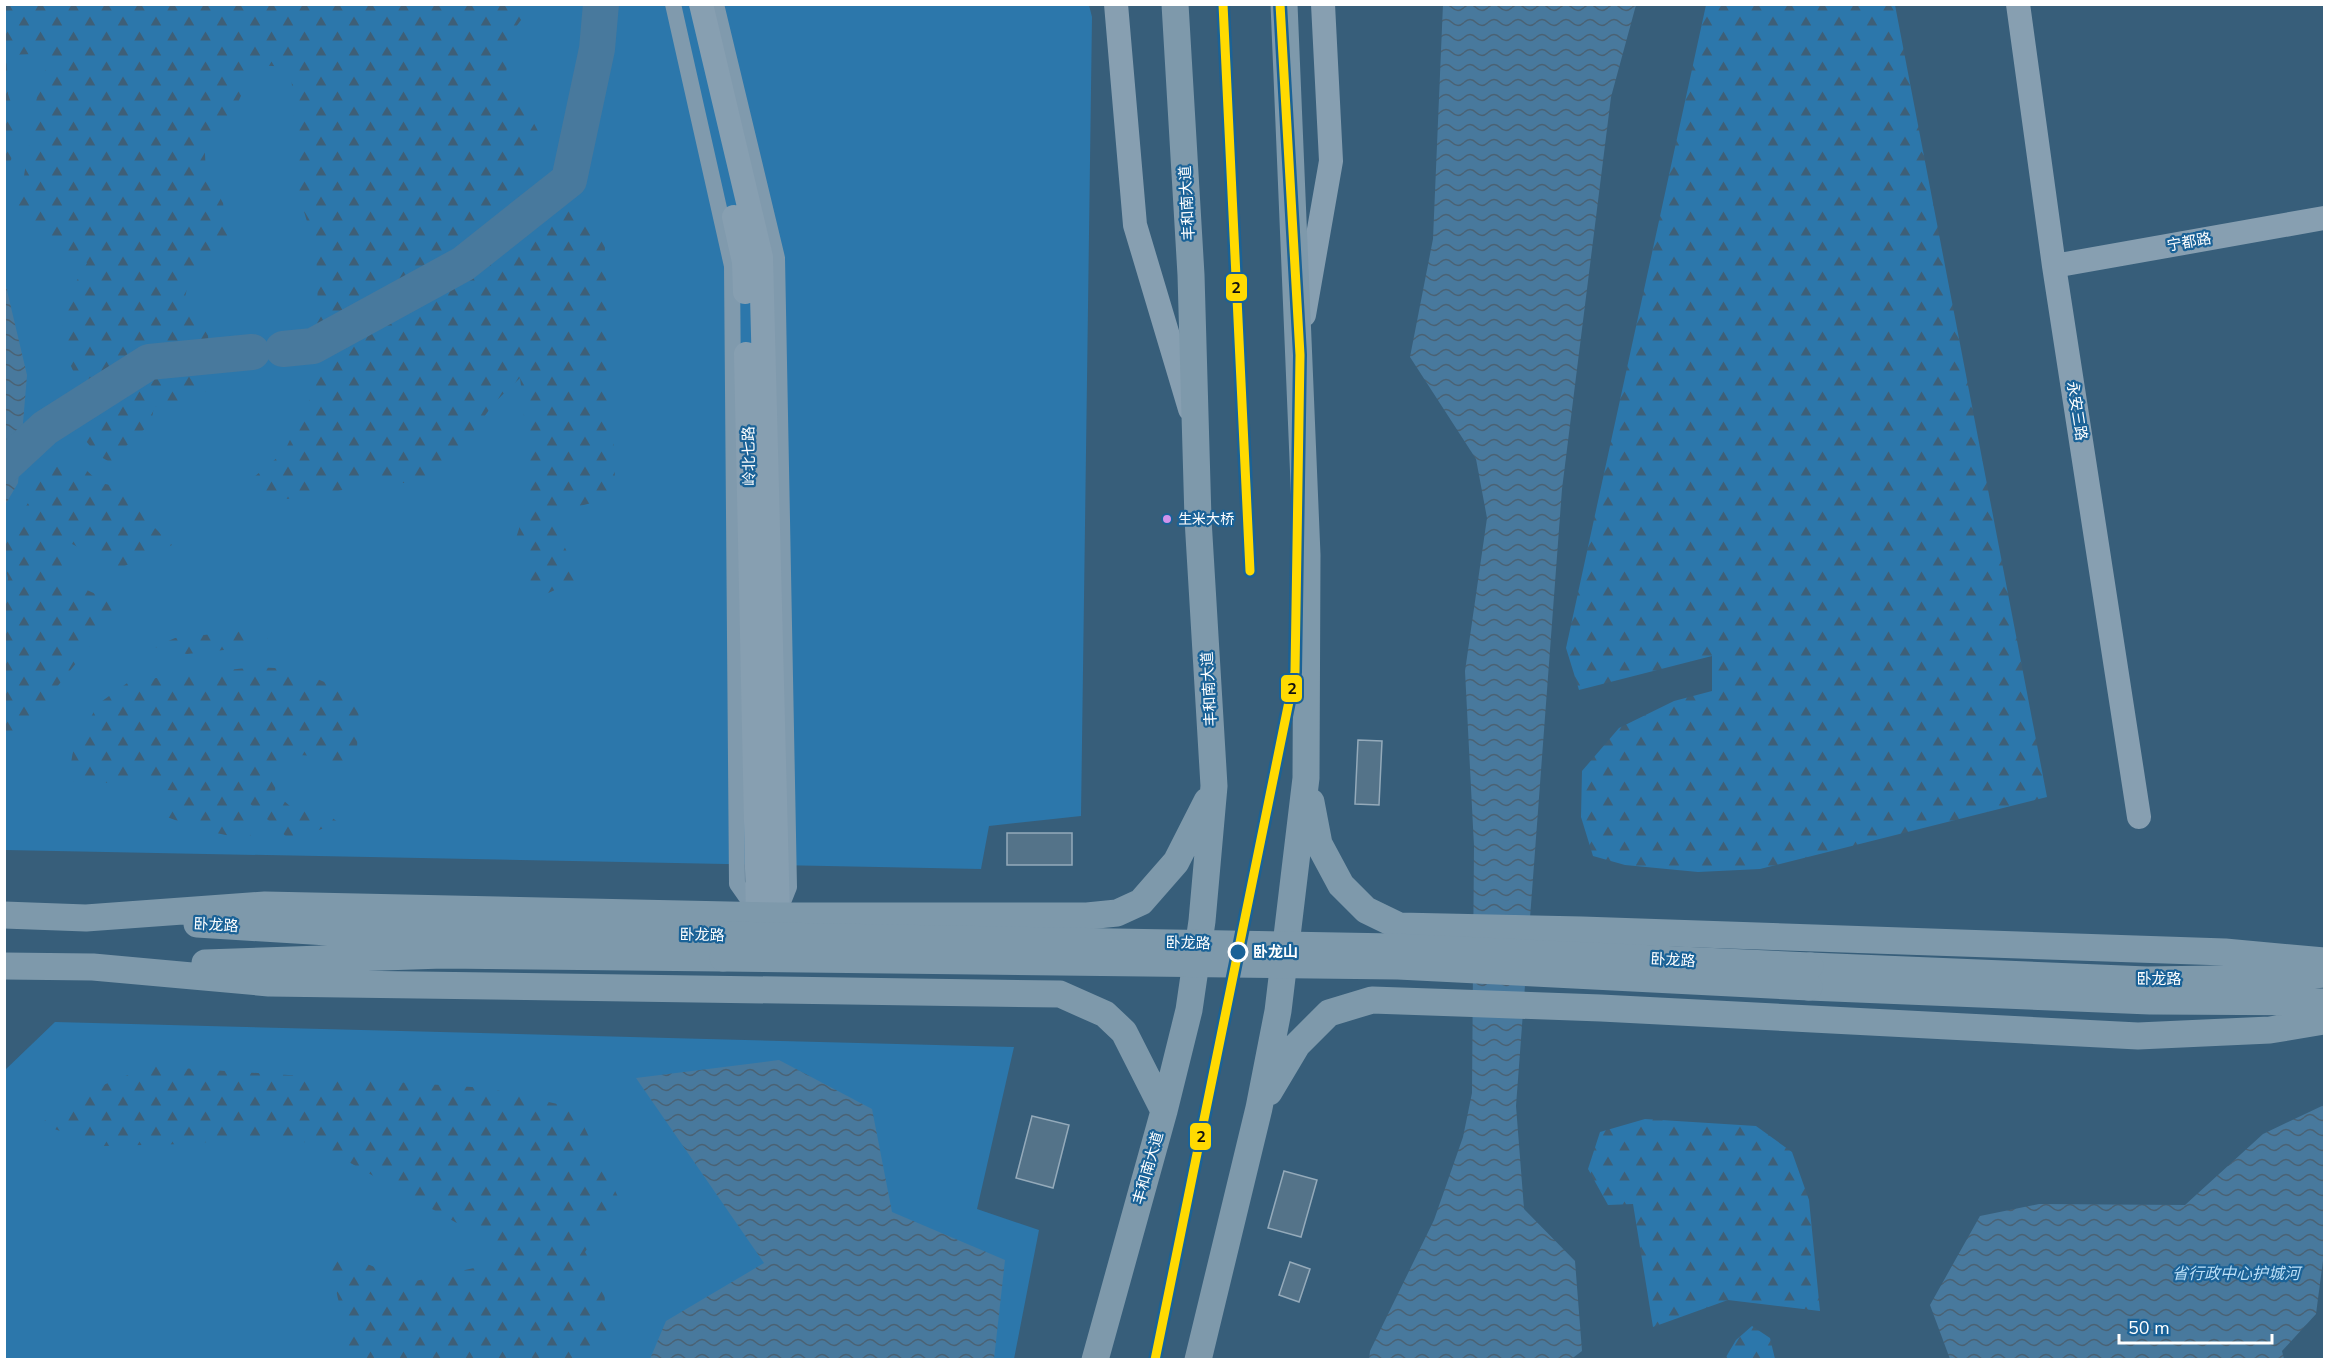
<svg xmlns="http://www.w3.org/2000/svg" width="2329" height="1364" viewBox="0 0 2329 1364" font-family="'Nunito Sans','Noto Sans SC',sans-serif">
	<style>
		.green { fill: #2c77ab }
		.forest { fill: url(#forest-firs) }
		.water { fill: url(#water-waves) }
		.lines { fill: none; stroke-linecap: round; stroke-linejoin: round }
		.river { stroke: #48799d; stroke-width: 36 }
		.building { fill: #547389; stroke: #94aaba; stroke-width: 1.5 }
		.street { stroke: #809aad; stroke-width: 16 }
		.secondary { stroke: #879fb1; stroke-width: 24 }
		.primary { stroke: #7e99ab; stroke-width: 27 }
		.primary-bridge { stroke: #7e99ab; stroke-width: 27 }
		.metro-1-casing { stroke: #1a6297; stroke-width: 14 }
		.metro-1 { stroke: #ffda01; stroke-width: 9 }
		.bus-dot { fill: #d193ec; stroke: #1a6297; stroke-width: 2 }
		.stop-dot { fill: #1a6297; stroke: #fff; stroke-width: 3 }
		.labels { text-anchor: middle; stroke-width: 4.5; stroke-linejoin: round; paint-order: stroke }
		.bus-label { font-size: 14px; fill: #fff; stroke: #1a6297; text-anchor: start }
		.street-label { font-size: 15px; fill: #fff; stroke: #1a6297 }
		.stop-label { font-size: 15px; font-weight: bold; fill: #fff; stroke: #1a6297; text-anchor: start }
		.water-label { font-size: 16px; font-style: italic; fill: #badef7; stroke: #1a6297 }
		.line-badge { stroke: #1a6297; stroke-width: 2 }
		.pale-badge-label { font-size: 16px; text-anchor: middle; font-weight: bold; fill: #111 }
	</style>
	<defs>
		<pattern id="forest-firs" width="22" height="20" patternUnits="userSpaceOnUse" patternTransform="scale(1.5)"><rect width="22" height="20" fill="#2c77ab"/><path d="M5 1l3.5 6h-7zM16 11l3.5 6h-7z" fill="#3e5f77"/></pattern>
		<pattern id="water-waves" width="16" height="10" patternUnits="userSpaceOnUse" patternTransform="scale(1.5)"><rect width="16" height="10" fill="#48799d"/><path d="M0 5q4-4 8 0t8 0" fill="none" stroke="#4a6274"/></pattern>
	</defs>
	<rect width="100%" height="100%" fill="#375e7a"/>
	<!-- green -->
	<path class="green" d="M 5,5 L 1089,5 L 1092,17 L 1081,816 L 989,826 L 981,869 L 5,850 Z
		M 55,1022 L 1014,1047 L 977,1209 L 1039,1230 L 1014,1359 L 5,1360 L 5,1070 Z"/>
	<!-- forest -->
	<path class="forest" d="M 5,4 L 532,5 L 513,31 L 505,79 L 527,110 L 539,133 L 526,157 L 522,189 L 604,227 L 615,480 L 600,501 L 559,511 L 562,541 L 579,579 L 533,600 L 527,558 L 516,538 C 519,529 522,520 524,511 C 529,475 525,414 520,378 L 495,402 L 458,452 L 417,482 L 387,484 L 359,461 L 359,486 L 313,497 L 271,500 L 254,477 L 284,452 L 315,389 L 318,273 L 311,235 L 297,188 L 291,67 L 253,65 C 238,103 239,112 204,136 L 206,173 L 223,203 L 228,235 L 217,255 L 191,270 L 184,302 L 208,324 L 209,390 L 178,403 L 154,407 L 151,423 L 122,450 L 113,464 L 96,454 L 80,433 L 79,384 L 66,355 L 62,331 L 64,303 L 87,263 L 63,248 L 36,237 L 17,214 L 8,197 L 23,182 L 39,84 L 50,61 L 34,54 L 6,55 L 8,94 L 20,128 L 11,160 L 5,170 Z
		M 1706,5 L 1895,5 L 2047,797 L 1760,869 L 1698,872 L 1625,865 L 1593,856 L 1581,817 L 1582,771 L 1619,728 L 1674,701 L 1712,691 L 1712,656 L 1579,690 L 1566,648 Z
		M 62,464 L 84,468 L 100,483 L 131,489 L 150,507 L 152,525 L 172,545 L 120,568 L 56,536 L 65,580 L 122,606 L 7,749 L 4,748 L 4,622 L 8,578 L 5,567 L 5,540 L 28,503 L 42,475 Z
		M 251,630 L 268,638 L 233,649 L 187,654 L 155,647 L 175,638 Z
		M 255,667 L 294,669 L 329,684 L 359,707 L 357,749 L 343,785 L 317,756 L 278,754 L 275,793 L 291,807 L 322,810 L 339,823 L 290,840 L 247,801 L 244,821 L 252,839 C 221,836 191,827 162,815 L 195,792 L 165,790 L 145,779 L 114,783 L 68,781 L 73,751 L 98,704 L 130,681 Z
		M 150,1066 L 487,1088 L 575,1108 L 619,1199 L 585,1252 L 604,1286 L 607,1336 L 592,1359 L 352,1359 L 326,1247 L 411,1282 L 519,1258 L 315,1143 L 255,1138 L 185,1144 L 103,1146 L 40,1124 L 86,1092 Z
		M 1645,1119 L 1756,1126 L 1792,1152 L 1809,1200 L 1820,1311 L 1728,1300 L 1653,1327 L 1633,1204 L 1608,1205 L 1588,1169 L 1600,1132 Z
		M 1752,1326 L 1770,1338 L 1775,1359 L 1715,1359 L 1726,1357 L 1736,1340 Z"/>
	<!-- water -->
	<path class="water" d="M 1443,4 L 1636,5 L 1611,97 L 1562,489 L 1516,1106 L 1524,1209 L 1575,1261 L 1582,1351 L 1570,1360 L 1369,1360 L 1370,1351 L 1434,1220 L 1463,1137 L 1472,1093 L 1474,846 L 1465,671 L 1487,518 L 1476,459 L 1410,357 L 1433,239 Z
		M 5,282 L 27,375 L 18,483 L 5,505 Z
		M 779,1060 L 872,1109 L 892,1212 L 1005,1260 L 994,1359 L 650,1359 L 666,1321 L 764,1263 L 636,1078 Z
		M 2324,1105 L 2324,1253 L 2316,1314 L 2282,1351 L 2284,1359 L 1950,1359 L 1930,1305 L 1980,1216 L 2039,1204 L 2185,1205 L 2263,1134 Z"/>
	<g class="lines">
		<!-- river -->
		<path class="river" d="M 283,349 L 313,346 L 463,264 L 569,180 L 597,49 L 601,4
			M 4,466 L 45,428 L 149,362 L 252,352"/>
	</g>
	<!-- building -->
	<path class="building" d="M 1358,740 L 1382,741 L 1379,805 L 1355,804 Z
		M 1007,833 L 1072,833 L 1072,865 L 1007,865 Z
		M 1032,1116 L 1069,1125 L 1053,1188 L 1016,1178 Z
		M 1284,1171 L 1317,1180 L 1301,1237 L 1268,1228 Z
		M 1290,1262 L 1310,1269 L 1299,1302 L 1279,1295 Z"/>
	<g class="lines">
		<!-- street -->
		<path class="street" d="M 673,4 L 732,266 L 737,884 L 758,914
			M 716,4 L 777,258 L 789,887 L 781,907"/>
		<!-- secondary -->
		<path class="secondary" d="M 701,4 L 761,257 L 778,916
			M 1116,4 L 1135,225 L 1190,409
			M 2018,4 L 2054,266 L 2139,817
			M 734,217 L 744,262 L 745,292
			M 2054,266 L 2324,218
			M 1304,315 L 1331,161 L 1323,4
			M 746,354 L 758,915"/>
		<!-- primary -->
		<path class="primary" d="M 1311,802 L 1319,844 L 1341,885 L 1366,910 L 1399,926 L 1582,930 L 2225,952 L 2324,961
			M 4,915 L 86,918 L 265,905 L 778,916 L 1087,916 L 1117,913 L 1141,902 L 1176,862 L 1207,801
			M 197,924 L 328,932 L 723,935
			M 205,963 L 443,955 L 723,958
			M 4,966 L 93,967 L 269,983 L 1060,994 L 1105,1014 L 1124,1032 L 1164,1111
			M 1810,966 L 2147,980 L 2284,978 L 2324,974
			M 1809,987 L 2150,1001 L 2324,1002
			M 1269,1092 L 1297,1045 L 1329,1013 L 1372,1000 L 1601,1008 L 2138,1036 L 2270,1030 L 2324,1021
			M 1095,1360 L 1164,1111 L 1189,1010 L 1202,921 L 1214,786 L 1198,519 L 1191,275 L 1175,4
			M 1198,1360 L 1259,1108 L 1278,1011 L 1306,778 L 1307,555 L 1284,4"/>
		<!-- primary-bridge -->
		<path class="primary-bridge" d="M 723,935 L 1395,947 L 1810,966
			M 723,958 L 1398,966 L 1809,987"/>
		<!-- metro-1 casing -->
		<g class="metro-1-casing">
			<path id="metro-1" d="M 1223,4 L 1250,571
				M 1155,1360 L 1295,672 L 1300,355 L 1280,4"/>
		</g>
		<!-- metro-1 -->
		<use href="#metro-1" class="metro-1"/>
	</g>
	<!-- markers -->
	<circle class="bus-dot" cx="1167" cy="519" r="5"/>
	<circle class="stop-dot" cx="1238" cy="952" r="9"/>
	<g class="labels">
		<!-- bus labels -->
		<g class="bus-label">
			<text x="1178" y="524">生米大桥</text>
		</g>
		<!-- street labels -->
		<g class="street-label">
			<text transform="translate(1187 203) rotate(-93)" y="5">丰和南大道</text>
			<text transform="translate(2189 242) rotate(-10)" y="5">宁都路</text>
			<text transform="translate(2077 411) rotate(81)" y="5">永安三路</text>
			<text transform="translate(749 456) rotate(-91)" y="5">岭北七路</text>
			<text transform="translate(1209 689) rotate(-93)" y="5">丰和南大道</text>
			<text transform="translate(216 925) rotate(3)" y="5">卧龙路</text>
			<text transform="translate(702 935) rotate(1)" y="5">卧龙路</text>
			<text transform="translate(1188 943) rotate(1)" y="5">卧龙路</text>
			<text transform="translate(1673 960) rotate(3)" y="5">卧龙路</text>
			<text x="2159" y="984">卧龙路</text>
			<text transform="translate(1148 1168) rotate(-74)" y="5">丰和南大道</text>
		</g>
		<!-- stop labels -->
		<g class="stop-label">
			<text x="1253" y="957">卧龙山</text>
		</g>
		<!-- water labels -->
		<g class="water-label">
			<text x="2236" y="1279">省行政中心护城河</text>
		</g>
	</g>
	<g class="line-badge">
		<rect x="1225" y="273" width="23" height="29" rx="6" fill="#ffda01"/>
		<rect x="1280" y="674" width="23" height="29" rx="6" fill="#ffda01"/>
		<rect x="1189" y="1122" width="23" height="29" rx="6" fill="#ffda01"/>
	</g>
	<g class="pale-badge-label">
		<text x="1236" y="293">2</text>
		<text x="1292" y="694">2</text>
		<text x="1201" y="1142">2</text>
	</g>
	<!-- border -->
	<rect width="2329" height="1364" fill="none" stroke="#ffffff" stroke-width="12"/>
	<!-- scale -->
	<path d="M2119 1334v9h153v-9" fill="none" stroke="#ffffff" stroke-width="3"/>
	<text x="2128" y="1334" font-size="18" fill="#ffffff" stroke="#1a6297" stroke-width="4.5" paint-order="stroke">50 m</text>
</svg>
